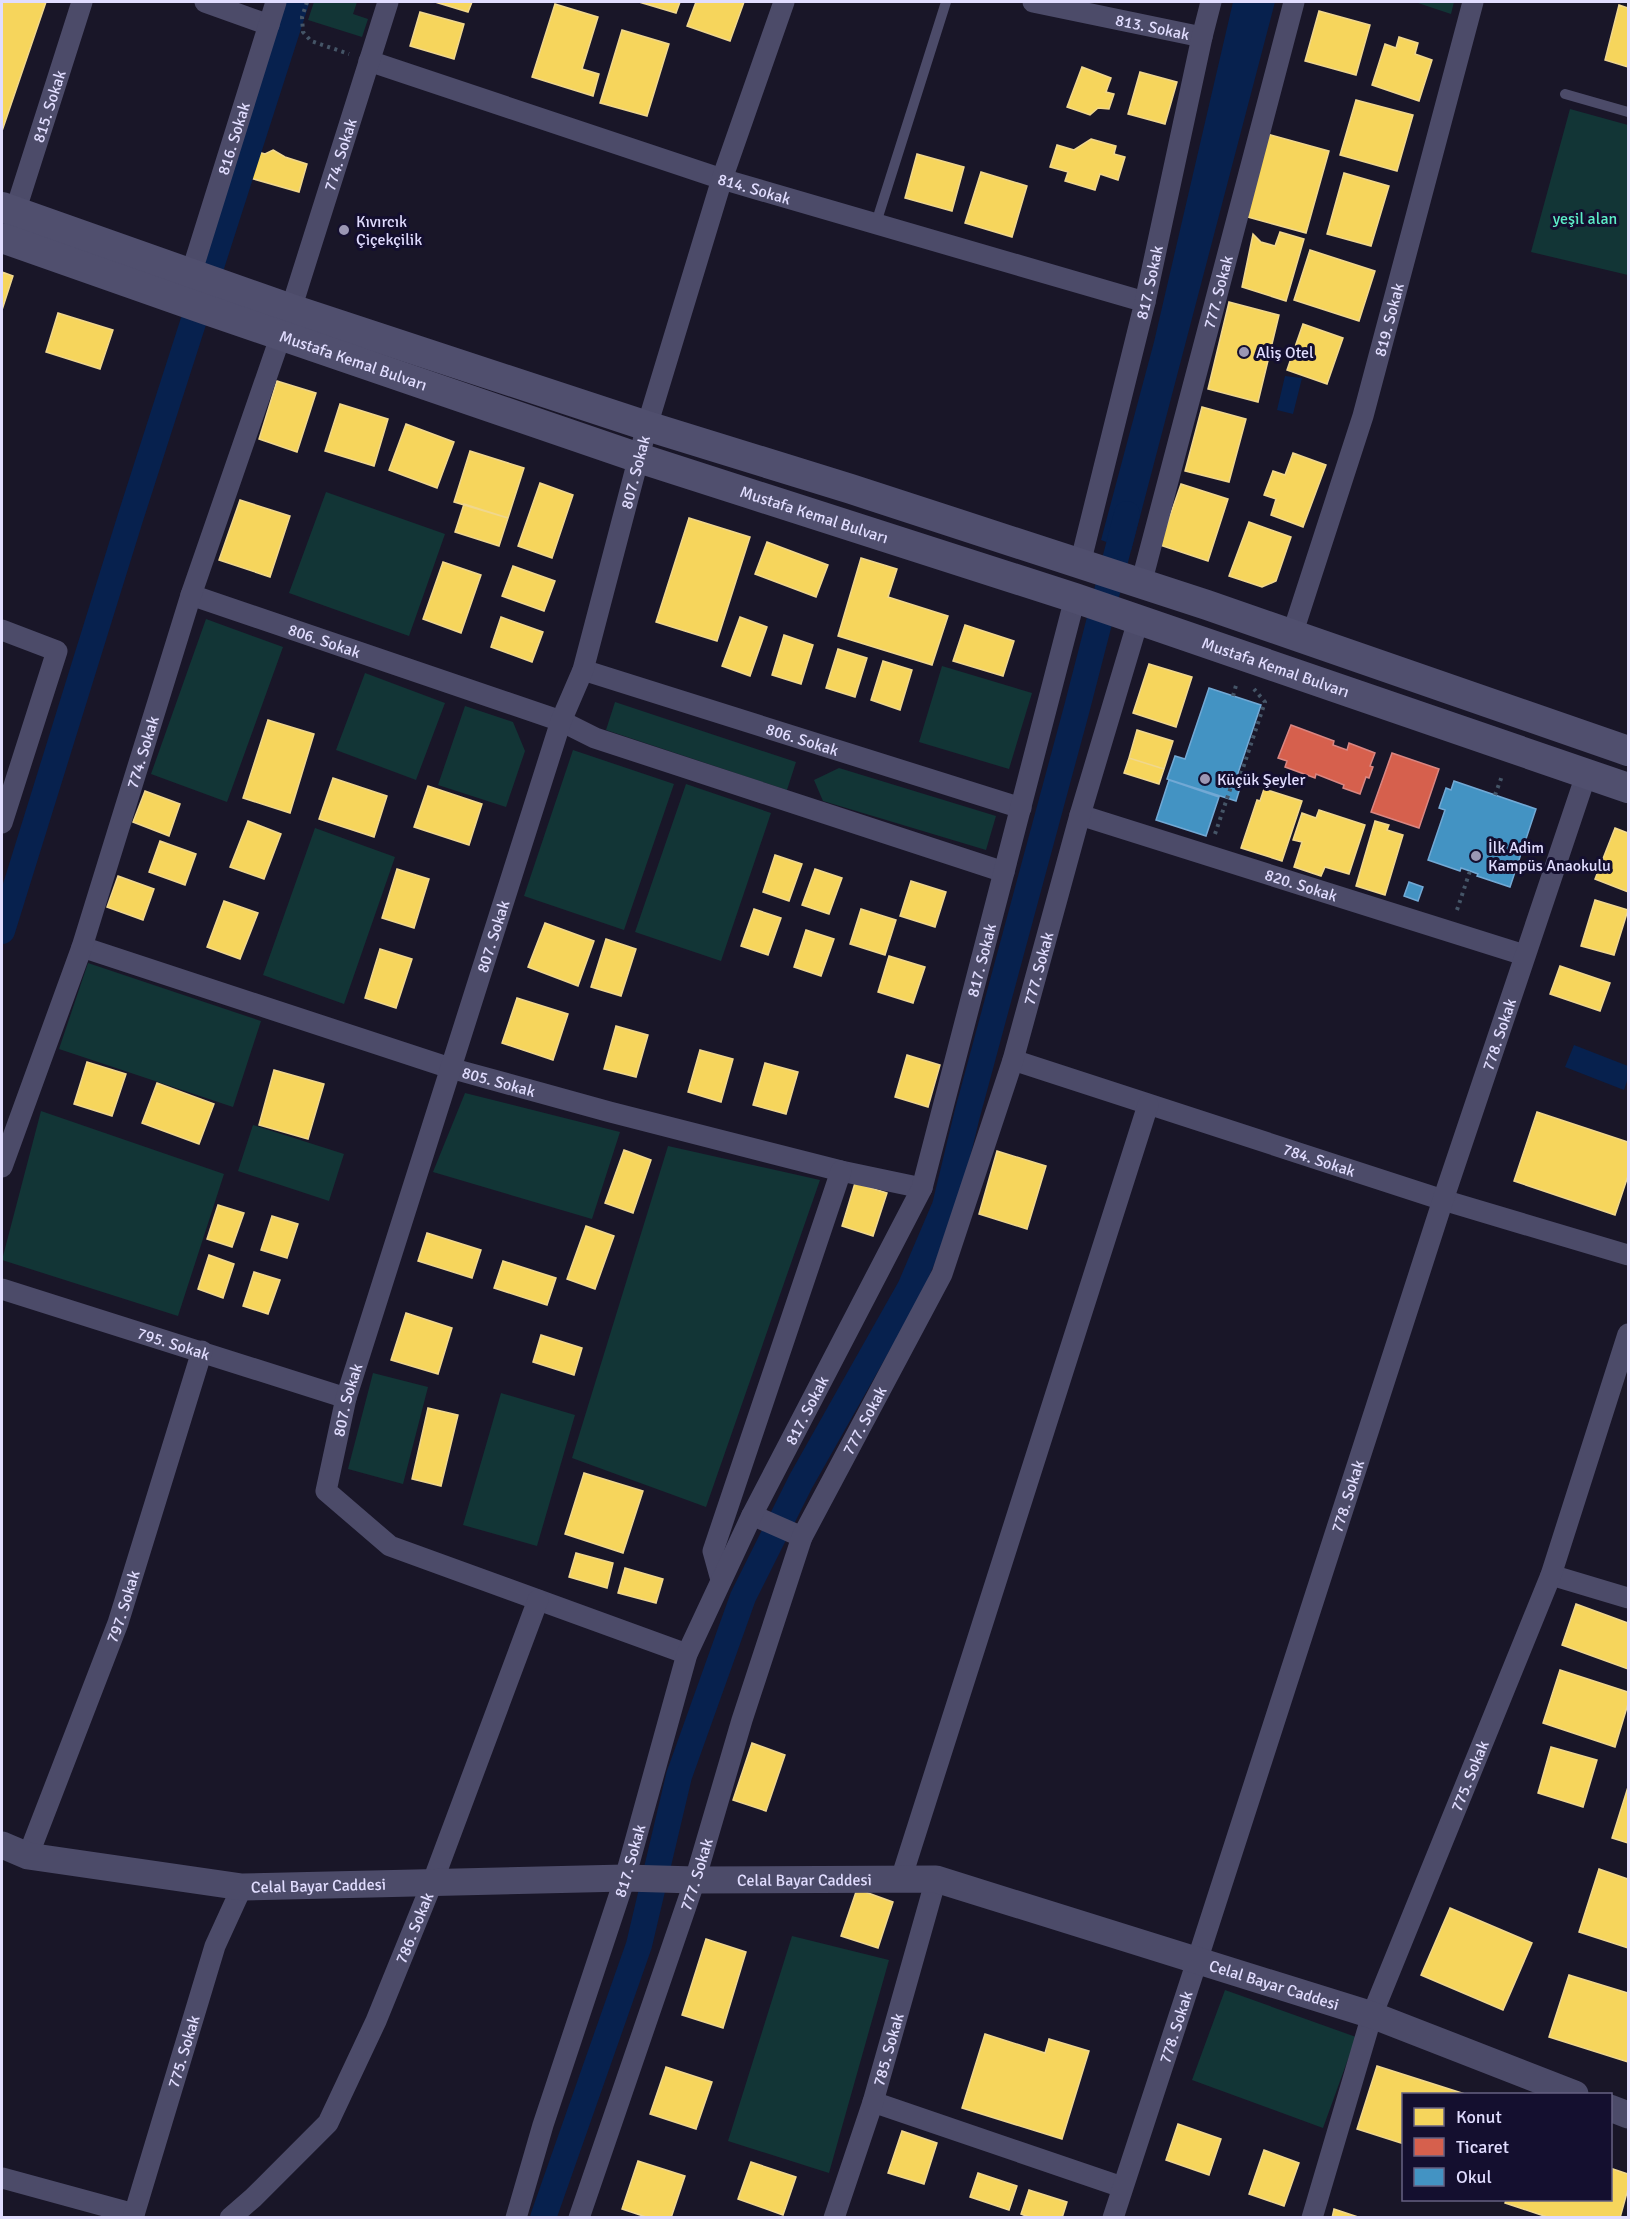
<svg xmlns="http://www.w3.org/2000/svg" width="1630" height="2219" viewBox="0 0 1630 2219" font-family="Signika,sans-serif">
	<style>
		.green { fill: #123536 }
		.water { fill: #07214e }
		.homes { fill: #f6d55c; stroke: #f0d78d; stroke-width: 1.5 }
		.shops { fill: #d6604d; stroke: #d98682; stroke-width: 1.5 }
		.schools { fill: #4393c3; stroke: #72a9d5; stroke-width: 1.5 }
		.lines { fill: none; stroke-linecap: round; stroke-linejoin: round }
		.canal { stroke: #07214e; stroke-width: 26 }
		.path { stroke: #455567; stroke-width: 4; stroke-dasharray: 3 4.5; stroke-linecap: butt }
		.service { stroke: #4c4b69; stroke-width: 10 }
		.minor { stroke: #4c4b69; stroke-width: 21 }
		.tertiary { stroke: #4c4b69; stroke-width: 27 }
		.secondary { stroke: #504f6e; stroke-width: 30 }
		.poi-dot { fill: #9b97b4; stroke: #140f2f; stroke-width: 2 }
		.labels { text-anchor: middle; stroke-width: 6; stroke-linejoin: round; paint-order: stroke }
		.street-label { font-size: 16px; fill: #e1ddff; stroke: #140f2f }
		.park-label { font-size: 16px; fill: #5cedc7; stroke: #140f2f }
		.poi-label { font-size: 16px; fill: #e1ddff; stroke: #140f2f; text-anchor: start }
	</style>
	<rect width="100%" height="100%" fill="#191628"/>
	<!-- green -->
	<path class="green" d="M 314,2 L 357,2 L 353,14 L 368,19 L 362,37 L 308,20 Z
		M 1415,2 L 1454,2 L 1451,14 Z
		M 1570,109 L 1628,125 L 1628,275 L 1531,252 Z
		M 326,492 L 445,534 L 409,636 L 289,593 Z
		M 206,619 L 283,647 L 227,802 L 151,774 Z
		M 942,666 L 1032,693 L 1009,769 L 919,742 Z
		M 365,673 L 445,703 L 416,780 L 336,750 Z
		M 615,702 L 796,762 L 787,790 L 606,730 Z
		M 465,706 L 513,722 L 525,751 L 506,807 L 438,785 Z
		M 573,750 L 674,784 L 624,930 L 524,896 Z
		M 839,768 L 996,816 L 986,850 L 823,801 L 814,780 Z
		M 686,784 L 771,813 L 721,961 L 635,932 Z
		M 315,828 L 395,857 L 344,1004 L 263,975 Z
		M 88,963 L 261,1021 L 233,1107 L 59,1049 Z
		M 465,1093 L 620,1132 L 592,1219 L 433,1172 Z
		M 41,1111 L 224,1174 L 178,1316 L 2,1260 Z
		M 253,1125 L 344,1154 L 329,1201 L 238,1171 Z
		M 668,1146 L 820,1180 L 706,1507 L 572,1458 Z
		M 373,1373 L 428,1387 L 403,1484 L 348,1469 Z
		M 501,1393 L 575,1415 L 537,1546 L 463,1525 Z
		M 792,1936 L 889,1960 L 829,2173 L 728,2141 Z
		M 1225,1990 L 1356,2037 L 1323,2128 L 1192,2080 Z"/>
	<!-- water -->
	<path class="water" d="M 1233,2 L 1275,2 L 1131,551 L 1101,540 L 1154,342 Z
		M 1285,376 L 1302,378 L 1293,414 L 1277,410 Z
		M 1574,1045 L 1628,1066 L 1628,1078 L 1624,1090 L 1565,1067 Z"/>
	<!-- homes -->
	<path class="homes" d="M 2,2 L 46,2 L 2,131 Z
		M 435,2 L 472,2 L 468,12 Z
		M 639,2 L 680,2 L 676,13 Z
		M 696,2 L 744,2 L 730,41 L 687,26 Z
		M 555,4 L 598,17 L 582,69 L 599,74 L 593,96 L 532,77 Z
		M 1619,5 L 1628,8 L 1628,67 L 1605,60 Z
		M 1319,11 L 1370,25 L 1356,75 L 1305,61 Z
		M 420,12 L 464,24 L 454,59 L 410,46 Z
		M 622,30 L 669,44 L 647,116 L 600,103 Z
		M 1399,37 L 1418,43 L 1415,54 L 1432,60 L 1419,101 L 1372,85 L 1385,44 L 1396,48 Z
		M 1082,67 L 1111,78 L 1106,92 L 1114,94 L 1109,109 L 1098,108 L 1090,115 L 1067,107 Z
		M 1140,72 L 1177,82 L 1165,124 L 1128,114 Z
		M 1356,100 L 1413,115 L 1397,171 L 1340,155 Z
		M 1267,134 L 1329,151 L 1306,233 L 1244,216 Z
		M 1091,139 L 1116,146 L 1114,154 L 1125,157 L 1118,180 L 1100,174 L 1095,190 L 1065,181 L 1068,172 L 1050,167 L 1057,145 L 1074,150 Z
		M 273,150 L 285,157 L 307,164 L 299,192 L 250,178 L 258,152 L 265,154 Z
		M 917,154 L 964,167 L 952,211 L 905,198 Z
		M 981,172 L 1027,186 L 1012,237 L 965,223 Z
		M 1344,173 L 1389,186 L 1371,246 L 1327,234 Z
		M 1280,232 L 1304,239 L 1286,301 L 1242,287 L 1253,234 L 1261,242 L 1275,246 Z
		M 1310,250 L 1375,271 L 1359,321 L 1294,300 Z
		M 2,272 L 13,276 L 2,310 Z
		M 1229,302 L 1279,315 L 1258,402 L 1208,389 Z
		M 58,313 L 113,330 L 100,369 L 46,352 Z
		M 1303,324 L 1343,338 L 1327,384 L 1287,370 Z
		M 277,381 L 316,393 L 297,452 L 259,439 Z
		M 340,404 L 388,419 L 374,466 L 325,451 Z
		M 1202,407 L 1246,419 L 1229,482 L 1185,471 Z
		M 406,424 L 454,442 L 437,488 L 389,470 Z
		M 470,451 L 524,468 L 508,518 L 454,502 Z
		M 1293,453 L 1326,465 L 1303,527 L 1271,515 L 1276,499 L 1264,495 L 1273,471 L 1285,475 Z
		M 540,483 L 573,495 L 552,558 L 518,546 Z
		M 1181,484 L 1228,499 L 1208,561 L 1160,545 Z
		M 240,500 L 290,516 L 270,577 L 219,560 Z
		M 464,504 L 508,518 L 499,546 L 455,532 Z
		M 689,518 L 750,537 L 717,641 L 656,622 Z
		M 1249,522 L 1291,537 L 1276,581 L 1262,587 L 1229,576 Z
		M 767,542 L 828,565 L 816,597 L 755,574 Z
		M 861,558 L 897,569 L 888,597 L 948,616 L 932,665 L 838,636 Z
		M 443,562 L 481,575 L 461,633 L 423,619 Z
		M 513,566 L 555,581 L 544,611 L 502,596 Z
		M 501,617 L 543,632 L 532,662 L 491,647 Z
		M 740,617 L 767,627 L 750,676 L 722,666 Z
		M 965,625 L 1014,641 L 1003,676 L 953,661 Z
		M 784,635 L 813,645 L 801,684 L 772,675 Z
		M 838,649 L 867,658 L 855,697 L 826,688 Z
		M 883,661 L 912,670 L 900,710 L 871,700 Z
		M 1149,664 L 1192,677 L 1176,727 L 1133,713 Z
		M 268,720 L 314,734 L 290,813 L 243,798 Z
		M 1137,730 L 1173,741 L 1164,769 L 1129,758 Z
		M 1129,758 L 1164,769 L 1159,784 L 1124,773 Z
		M 333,778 L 387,796 L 374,837 L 319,819 Z
		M 428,786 L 482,804 L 469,845 L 414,827 Z
		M 1264,789 L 1302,801 L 1282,861 L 1241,848 L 1257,800 L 1260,801 Z
		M 145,791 L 180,804 L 169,836 L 133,822 Z
		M 1319,810 L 1365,825 L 1349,874 L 1325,867 L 1321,876 L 1294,867 L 1302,842 L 1293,840 L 1302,813 L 1316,818 Z
		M 248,821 L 281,834 L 264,879 L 230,867 Z
		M 1375,821 L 1389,825 L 1387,830 L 1403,835 L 1385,895 L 1356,886 Z
		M 1615,828 L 1628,833 L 1628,892 L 1595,879 Z
		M 160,841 L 196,854 L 185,885 L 149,872 Z
		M 775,855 L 802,864 L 789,901 L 763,892 Z
		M 397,869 L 429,879 L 414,928 L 382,918 Z
		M 815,869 L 842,878 L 829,914 L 802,905 Z
		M 118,876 L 154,889 L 143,920 L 107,907 Z
		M 911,881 L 946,892 L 935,927 L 900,916 Z
		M 1595,900 L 1628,910 L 1614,955 L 1581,946 Z
		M 224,901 L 258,913 L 240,959 L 207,947 Z
		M 754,909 L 781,918 L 768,955 L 741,946 Z
		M 861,909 L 896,920 L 885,955 L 850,944 Z
		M 545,923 L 594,941 L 578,986 L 528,967 Z
		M 806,930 L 834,939 L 821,976 L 794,967 Z
		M 606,939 L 636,949 L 621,996 L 591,987 Z
		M 380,949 L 412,959 L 396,1008 L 365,998 Z
		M 889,956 L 925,967 L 913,1003 L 878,992 Z
		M 1560,966 L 1610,983 L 1600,1011 L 1550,994 Z
		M 517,998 L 568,1014 L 553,1060 L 502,1043 Z
		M 616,1026 L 648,1035 L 636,1077 L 604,1069 Z
		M 700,1050 L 733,1059 L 721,1102 L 688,1092 Z
		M 907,1055 L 940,1065 L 928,1107 L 895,1097 Z
		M 87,1062 L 126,1074 L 112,1116 L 74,1104 Z
		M 765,1063 L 798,1072 L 786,1114 L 753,1105 Z
		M 274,1070 L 324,1084 L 308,1139 L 259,1125 Z
		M 157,1083 L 214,1104 L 199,1144 L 142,1123 Z
		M 1537,1112 L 1628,1142 L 1628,1176 L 1615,1215 L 1514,1181 Z
		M 624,1150 L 651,1160 L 633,1213 L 605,1203 Z
		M 997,1151 L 1046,1166 L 1027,1229 L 979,1214 Z
		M 855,1183 L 887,1193 L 873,1236 L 842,1226 Z
		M 218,1205 L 244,1213 L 232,1247 L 207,1239 Z
		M 272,1216 L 298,1224 L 287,1258 L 261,1250 Z
		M 586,1226 L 614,1236 L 595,1289 L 567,1279 Z
		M 427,1233 L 481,1250 L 472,1278 L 418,1261 Z
		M 209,1255 L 234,1264 L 223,1298 L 198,1289 Z
		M 503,1261 L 556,1278 L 547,1305 L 494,1288 Z
		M 254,1272 L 280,1280 L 268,1314 L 243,1306 Z
		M 406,1313 L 452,1328 L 438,1374 L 391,1360 Z
		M 541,1335 L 582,1348 L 574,1375 L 533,1362 Z
		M 428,1408 L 458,1415 L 441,1486 L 412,1479 Z
		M 584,1473 L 643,1491 L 623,1553 L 565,1534 Z
		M 576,1553 L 613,1563 L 607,1588 L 569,1577 Z
		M 625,1568 L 663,1579 L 656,1603 L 618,1593 Z
		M 1576,1604 L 1628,1623 L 1628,1669 L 1562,1645 Z
		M 1560,1670 L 1628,1692 L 1628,1704 L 1615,1747 L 1543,1723 Z
		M 752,1743 L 785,1755 L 766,1811 L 733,1800 Z
		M 1551,1747 L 1597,1760 L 1583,1807 L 1538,1793 Z
		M 1628,1787 L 1628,1843 L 1612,1838 Z
		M 1599,1869 L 1628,1879 L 1628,1948 L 1579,1932 Z
		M 857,1889 L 893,1902 L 878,1948 L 841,1936 Z
		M 1450,1908 L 1532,1943 L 1503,2010 L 1421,1975 Z
		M 706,1939 L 746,1952 L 723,2028 L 682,2015 Z
		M 1569,1975 L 1628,1993 L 1628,2062 L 1549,2037 Z
		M 985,2034 L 1045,2053 L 1049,2039 L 1089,2051 L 1062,2139 L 962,2108 Z
		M 1377,2066 L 1465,2094 L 1404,2094 L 1404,2144 L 1357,2129 Z
		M 666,2067 L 712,2082 L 696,2129 L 650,2114 Z
		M 1178,2124 L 1221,2139 L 1209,2175 L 1166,2160 Z
		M 902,2131 L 937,2143 L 924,2184 L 888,2173 Z
		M 1264,2150 L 1299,2163 L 1284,2206 L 1249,2194 Z
		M 638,2161 L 685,2176 L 671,2218 L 649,2218 L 622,2209 Z
		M 751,2162 L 796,2177 L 783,2215 L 738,2199 Z
		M 1610,2168 L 1628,2174 L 1628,2189 L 1620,2218 L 1550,2218 L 1505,2203 L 1506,2200 L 1610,2200 Z
		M 978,2173 L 1017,2186 L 1009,2210 L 970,2197 Z
		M 1029,2190 L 1067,2202 L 1062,2218 L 1031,2218 L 1021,2214 Z
		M 1334,2209 L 1361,2218 L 1332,2218 Z"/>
	<!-- shops -->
	<path class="shops" d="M 1291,725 L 1334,741 L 1333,745 L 1347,750 L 1349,743 L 1375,753 L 1370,766 L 1373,767 L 1369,778 L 1366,777 L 1360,794 L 1343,788 L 1344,785 L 1316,774 L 1315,778 L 1285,767 L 1287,761 L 1278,758 Z
		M 1392,753 L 1439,769 L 1419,828 L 1371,812 Z"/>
	<!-- schools -->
	<path class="schools" d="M 1209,688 L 1261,705 L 1237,776 L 1243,778 L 1236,801 L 1167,779 L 1175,756 L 1185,759 Z
		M 1169,780 L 1219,797 L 1206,836 L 1156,820 Z
		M 1454,781 L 1536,809 L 1510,887 L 1477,876 L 1478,874 L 1470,871 L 1461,868 L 1460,871 L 1428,860 L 1445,810 L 1439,808 L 1446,788 L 1451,790 Z
		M 1409,882 L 1423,887 L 1418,901 L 1404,896 Z"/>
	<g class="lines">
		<!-- canal -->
		<path class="canal" d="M 2,931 L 130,519 L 296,2
			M 543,2218 L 639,1945 L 679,1776 L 743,1597 L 801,1481 L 910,1288 L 945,1206 L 967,1115 L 1077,708 L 1127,514"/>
		<!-- path -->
		<path class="path" d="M 307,2 L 302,17 L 303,32 L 311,41 L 349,54
			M 1233,696 L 1237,682
			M 1233,781 L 1238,783 L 1265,702 L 1254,689
			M 1495,795 L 1502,776
			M 1215,834 L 1235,775
			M 1457,910 L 1470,871"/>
		<!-- service -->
		<path class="service" d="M 1565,94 L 1628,112
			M 876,223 L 946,2"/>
		<!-- minor -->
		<g class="minor">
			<path d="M 205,2 L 269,25"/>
			<path id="s1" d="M 1033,2 L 1202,37"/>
			<path id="s2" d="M 369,61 L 722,179 L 1145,302"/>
			<path id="s3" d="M 15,212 L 82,2"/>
			<path id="s4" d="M 191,274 L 276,2"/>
			<path id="s5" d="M 291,309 L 388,2"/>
			<path id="s6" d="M 1080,564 L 1145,302 L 1202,37 L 1211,2"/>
			<path id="s7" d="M 1141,584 L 1294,2"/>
			<path id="s8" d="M 191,595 L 561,721 L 595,738 L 1004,872"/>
			<path d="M 2,630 L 57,651 L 2,823"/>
			<path id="s9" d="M 1292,635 L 1363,416 L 1473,2"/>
			<path id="s10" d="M 583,670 L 1021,808"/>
			<path id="s11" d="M 1080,815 L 1524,955"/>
			<path id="s12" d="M 82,947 L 450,1068 L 610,1112 L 841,1171 L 922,1188"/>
			<path id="s13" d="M 1013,1060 L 1443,1200 L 1628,1255"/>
			<path id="s14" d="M 2,1167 L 82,947 L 191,595 L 281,335"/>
			<path id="s15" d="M 2,1289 L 346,1398"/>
			<path d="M 752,1515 L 802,1537"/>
			<path d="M 1551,1575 L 1628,1598"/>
			<path d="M 721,1580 L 713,1551 L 841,1171"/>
			<path id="s16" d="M 687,1654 L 390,1546 L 326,1491 L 346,1398 L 561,721 L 583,670 L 647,426 L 722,179 L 784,2"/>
			<path id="s17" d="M 28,1856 L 118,1623 L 202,1351"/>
			<path d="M 901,1879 L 1148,1105"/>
			<path d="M 873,2102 L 1122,2187"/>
			<path d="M 2,2178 L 134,2214"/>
			<path id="s18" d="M 133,2218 L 215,1946 L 242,1887"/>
			<path id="s19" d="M 230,2218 L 253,2198 L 328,2123 L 376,2021 L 433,1881 L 538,1600"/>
			<path id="s20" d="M 516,2218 L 543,2125 L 625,1878 L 687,1654 L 752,1515 L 922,1188 L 1075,598"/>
			<path id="s21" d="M 579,2218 L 695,1880 L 742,1720 L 802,1537 L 942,1274 L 1013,1060 L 1080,815 L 1138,621"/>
			<path id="s22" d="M 834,2218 L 873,2102 L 936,1879"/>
			<path id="s23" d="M 1113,2218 L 1197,1961 L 1443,1200 L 1586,775"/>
			<path id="s24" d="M 1312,2218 L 1372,2015 L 1551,1575 L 1628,1334"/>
		</g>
		<!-- tertiary -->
		<g class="tertiary">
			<path id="s25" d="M 2,1845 L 28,1856 L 242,1887 L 625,1878 L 695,1880 L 936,1879 L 1372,2015 L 1575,2094"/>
			<path d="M 1610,2108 L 1628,2115"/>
		</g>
		<!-- secondary -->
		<g class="secondary">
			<path d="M 2,207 L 291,309 L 647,426 L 851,489 L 1207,605 L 1628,751"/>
			<path id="s26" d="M 2,238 L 207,310 L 639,458 L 1075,598 L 1628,788"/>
		</g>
	</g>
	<!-- markers -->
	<g class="poi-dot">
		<circle cx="344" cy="230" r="6"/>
		<circle cx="1244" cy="352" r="6"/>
		<circle cx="1205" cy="779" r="6"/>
		<circle cx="1476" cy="856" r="6"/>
	</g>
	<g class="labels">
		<!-- street labels -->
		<g class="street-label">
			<text dy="6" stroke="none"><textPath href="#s1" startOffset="122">813. Sokak</textPath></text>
			<text dy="6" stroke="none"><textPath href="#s3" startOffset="111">815. Sokak</textPath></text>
			<text dy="6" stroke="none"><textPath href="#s4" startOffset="142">816. Sokak</textPath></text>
			<text dy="6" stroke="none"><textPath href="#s5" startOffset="162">774. Sokak</textPath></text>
			<text dy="6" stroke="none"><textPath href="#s2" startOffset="406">814. Sokak</textPath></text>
			<text dy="6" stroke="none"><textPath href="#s6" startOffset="290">817. Sokak</textPath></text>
			<text dy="6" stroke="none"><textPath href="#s7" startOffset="302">777. Sokak</textPath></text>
			<text dy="6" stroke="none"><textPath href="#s9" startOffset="330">819. Sokak</textPath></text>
			<text dy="6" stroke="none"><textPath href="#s26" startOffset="372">Mustafa Kemal Bulvarı</textPath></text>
			<text dy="6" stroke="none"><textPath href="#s16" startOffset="1466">807. Sokak</textPath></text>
			<text dy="6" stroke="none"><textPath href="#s26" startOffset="858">Mustafa Kemal Bulvarı</textPath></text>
			<text dy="6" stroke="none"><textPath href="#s8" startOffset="141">806. Sokak</textPath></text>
			<text dy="6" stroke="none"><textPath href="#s26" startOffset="1344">Mustafa Kemal Bulvarı</textPath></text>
			<text dy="6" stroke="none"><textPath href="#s10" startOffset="230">806. Sokak</textPath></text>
			<text dy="6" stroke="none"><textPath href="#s14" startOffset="438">774. Sokak</textPath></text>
			<text dy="6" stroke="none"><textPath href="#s11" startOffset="232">820. Sokak</textPath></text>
			<text dy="6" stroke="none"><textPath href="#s16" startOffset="980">807. Sokak</textPath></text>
			<text dy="6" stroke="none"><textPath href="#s20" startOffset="1347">817. Sokak</textPath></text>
			<text dy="6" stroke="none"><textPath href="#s21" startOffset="1335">777. Sokak</textPath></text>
			<text dy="6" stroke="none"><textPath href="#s23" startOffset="1245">778. Sokak</textPath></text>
			<text dy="6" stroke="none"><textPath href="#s12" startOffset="438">805. Sokak</textPath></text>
			<text dy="6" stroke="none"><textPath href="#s13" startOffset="322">784. Sokak</textPath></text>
			<text dy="6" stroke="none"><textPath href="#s15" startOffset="180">795. Sokak</textPath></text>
			<text dy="6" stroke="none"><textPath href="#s16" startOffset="494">807. Sokak</textPath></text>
			<text dy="6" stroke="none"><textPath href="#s20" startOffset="861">817. Sokak</textPath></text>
			<text dy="6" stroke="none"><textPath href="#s21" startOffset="849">777. Sokak</textPath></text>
			<text dy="6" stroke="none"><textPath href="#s23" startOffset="759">778. Sokak</textPath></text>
			<text dy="6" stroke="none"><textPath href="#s17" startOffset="267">797. Sokak</textPath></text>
			<text dy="6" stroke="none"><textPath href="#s24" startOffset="470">775. Sokak</textPath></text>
			<text dy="6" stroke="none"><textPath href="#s20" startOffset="375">817. Sokak</textPath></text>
			<text dy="6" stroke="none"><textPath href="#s21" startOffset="363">777. Sokak</textPath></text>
			<text dy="6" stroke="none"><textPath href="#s25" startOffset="807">Celal Bayar Caddesi</textPath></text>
			<text dy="6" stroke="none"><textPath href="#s25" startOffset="321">Celal Bayar Caddesi</textPath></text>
			<text dy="6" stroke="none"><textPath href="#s19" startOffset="350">786. Sokak</textPath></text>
			<text dy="6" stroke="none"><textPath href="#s25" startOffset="1293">Celal Bayar Caddesi</textPath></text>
			<text dy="6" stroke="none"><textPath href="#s23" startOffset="201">778. Sokak</textPath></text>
			<text dy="6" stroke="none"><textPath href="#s22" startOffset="177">785. Sokak</textPath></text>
			<text dy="6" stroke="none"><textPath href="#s18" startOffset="174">775. Sokak</textPath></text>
		</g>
		<!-- park labels -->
		<g class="park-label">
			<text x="1585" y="224">yeşil alan</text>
		</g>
		<!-- poi labels -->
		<g class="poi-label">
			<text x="356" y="227">Kıvırcık<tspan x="356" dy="18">Çiçekçilik</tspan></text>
			<text x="1256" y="358">Aliş Otel</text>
			<text x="1217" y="785">Küçük Şeyler</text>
			<text x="1488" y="853">İlk Adim<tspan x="1488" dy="18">Kampüs Anaokulu</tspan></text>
		</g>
	</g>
	<!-- border -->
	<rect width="1630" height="2219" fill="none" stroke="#e1ddff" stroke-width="6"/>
	<!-- legend -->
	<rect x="1402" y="2093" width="210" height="108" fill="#140f2f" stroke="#666182" stroke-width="1.5"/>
	<rect x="1414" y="2108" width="30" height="18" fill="#f6d55c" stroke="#666182" stroke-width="1.5"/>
	<text x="1456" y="2123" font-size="18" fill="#e1ddff">Konut</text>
	<rect x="1414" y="2138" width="30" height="18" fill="#d6604d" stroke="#666182" stroke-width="1.5"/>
	<text x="1456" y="2153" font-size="18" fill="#e1ddff">Ticaret</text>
	<rect x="1414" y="2168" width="30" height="18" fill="#4393c3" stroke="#666182" stroke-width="1.5"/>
	<text x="1456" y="2183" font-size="18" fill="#e1ddff">Okul</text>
</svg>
